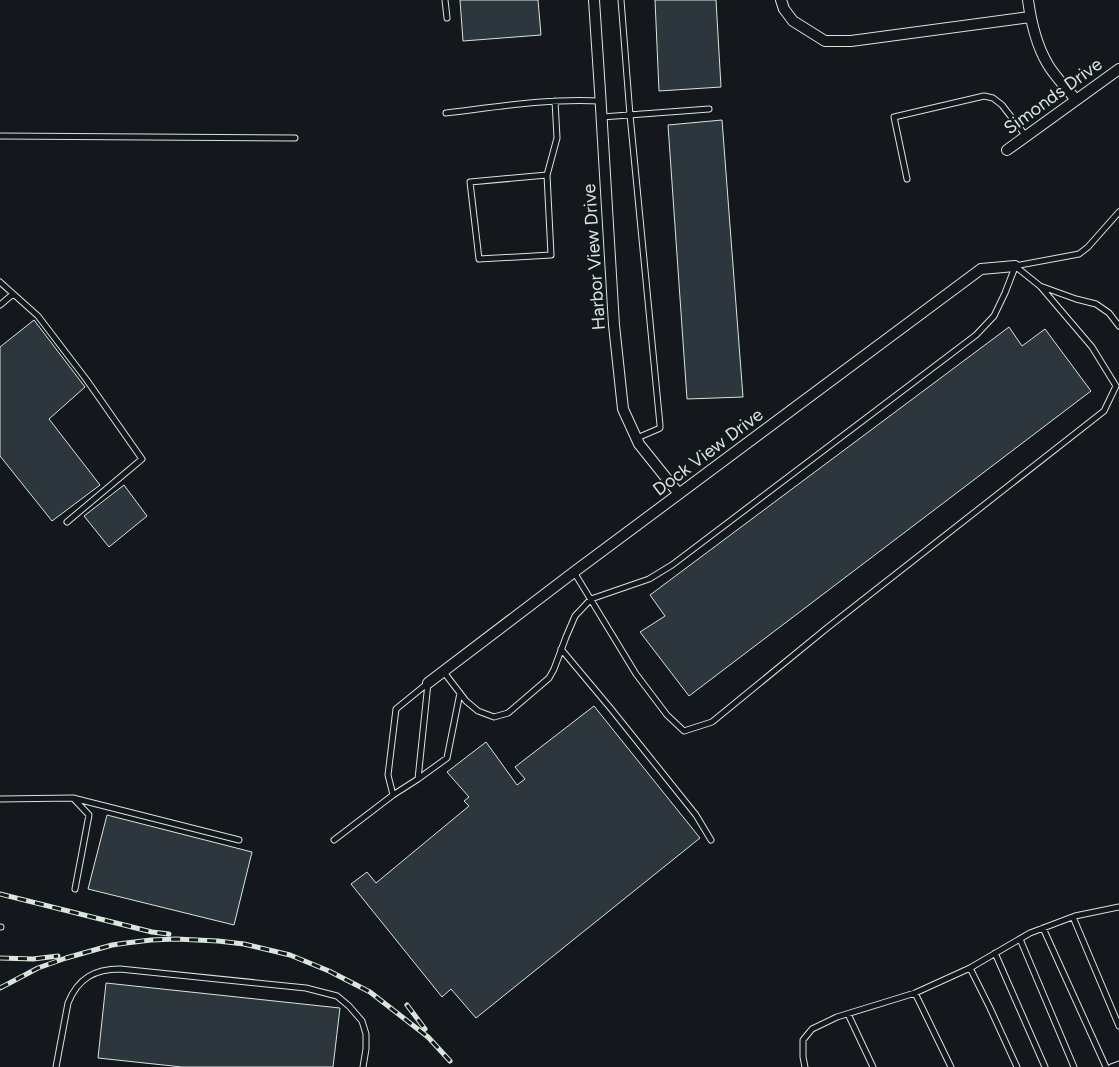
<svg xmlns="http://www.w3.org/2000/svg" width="1119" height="1067" viewBox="0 0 1119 1067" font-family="Figtree,sans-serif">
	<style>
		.building { fill: #2c363c; stroke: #d8e6dc }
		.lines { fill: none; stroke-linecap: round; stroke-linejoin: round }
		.service-casing { stroke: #d8e6dc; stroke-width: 7 }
		.minor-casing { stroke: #d8e6dc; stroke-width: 12 }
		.service { stroke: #14181c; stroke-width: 5 }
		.minor { stroke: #14181c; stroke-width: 10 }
		.rail-casing { stroke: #d8e6dc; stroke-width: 5 }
		.rail { stroke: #14181c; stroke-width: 3; stroke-dasharray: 9; stroke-linecap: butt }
		.labels { text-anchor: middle; stroke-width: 4; stroke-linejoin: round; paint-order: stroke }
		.street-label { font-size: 18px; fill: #d8e6dc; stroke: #14181c }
	</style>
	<rect width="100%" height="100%" fill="#14181c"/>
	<!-- building -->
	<path class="building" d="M 460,0 L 538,0 L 541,35 L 463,41 Z
		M 655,0 L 716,0 L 721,87 L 659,91 Z
		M 722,120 L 743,397 L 687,399 L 668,125 Z
		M 34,320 L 85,387 L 49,419 L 100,485 L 52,521 L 0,456 L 0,347 Z
		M 1009,327 L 1022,346 L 1045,329 L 1091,391 L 689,696 L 640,632 L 665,616 L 650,595 Z
		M 124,485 L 147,516 L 109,547 L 84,516 Z
		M 594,706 L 700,838 L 476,1018 L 451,989 L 442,997 L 351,884 L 367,872 L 376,883 L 469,806 L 464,801 L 469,797 L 447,772 L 486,742 L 517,785 L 525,779 L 515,767 Z
		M 107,815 L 252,852 L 234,925 L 88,889 Z
		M 106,983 L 340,1008 L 333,1067 L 182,1067 L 98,1058 Z"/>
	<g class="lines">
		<!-- service casing -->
		<g class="service-casing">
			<path id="service" d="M 445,0 L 447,18
				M 621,0 L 630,115 L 660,425 L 660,428 L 658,429 L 637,438
				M 446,113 C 497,107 549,98 600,101
				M 602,117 L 709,109
				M 0,136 L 295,138
				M 547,175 L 470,182 L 479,259 L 551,255 L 547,175 L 557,138 L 555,101
				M 907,179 L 894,117 L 984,96 L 993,98 L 1002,105 L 1026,136
				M 1015,266 L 1079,254 L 1088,247 L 1119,212
				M 1015,266 L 1040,286 L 1076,299 L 1096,304 L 1109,313 L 1119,326
				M 0,282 L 38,316 L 86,379 L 142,459 L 67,522
				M 0,305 L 13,294
				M 574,572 L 636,674 L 667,715 L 684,731 L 712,722 L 827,628 L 1104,411 L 1116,386 L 1092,347 L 1040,286
				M 561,649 L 612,710 L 696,815 L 711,840
				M 443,671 L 466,701 L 478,711 L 494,717 L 508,713 L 549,678 L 554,669 L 566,637 L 575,616 L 591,599 L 649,579 L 672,565 L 976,335 L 994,316 L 1005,293 L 1015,267
				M 418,779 L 447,758 L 460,693
				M 393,795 L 388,775 L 396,709 L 428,683
				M 0,799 L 73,798 L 239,840
				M 74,799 L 89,815 L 75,889
				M 334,840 L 393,795 L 418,779 L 428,683
				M 1073,917 L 1119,1026
				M 0,927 L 1,927
				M 1043,928 L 1106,1067
				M 1020,939 L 1074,1067
				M 995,953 L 1045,1067
				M 970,968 L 1030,933 L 1075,916 L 1119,907
				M 915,993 L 951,1067
				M 848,1014 L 873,1067
				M 56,1067 L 68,1003 C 78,978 95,969 120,969 L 306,988 L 337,996 L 349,1006 L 362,1021 L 366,1034 L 366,1049 L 363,1067
				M 805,1067 L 803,1057 L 803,1040 L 812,1029 L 837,1017 L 915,993 L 970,968 L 990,1008 L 1017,1067
				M 1111,1067 L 1119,1064"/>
		</g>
		<!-- minor casing -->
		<g class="minor-casing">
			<path id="minor" d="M 594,0 L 600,91 L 614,325 L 623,409 L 639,444 L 679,494
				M 781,0 L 784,9 L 793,21 L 825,41 L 851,41 L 1030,17
				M 1028,0 C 1031,22 1036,44 1047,63 C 1054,76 1067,88 1076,100
				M 1007,150 L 1119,69
				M 428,683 L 574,572 L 981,269 L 1015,266"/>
		</g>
		<!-- service -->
		<use href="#service" class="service"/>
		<!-- minor -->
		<use href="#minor" class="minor"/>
		<!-- rail casing -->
		<g class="rail-casing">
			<path id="rail" d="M 0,894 L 152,932 L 169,934
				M 0,958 L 33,959 L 58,956
				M 0,988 L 38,968 L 66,958 L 112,945 L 126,943 L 151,940 L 176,939 L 218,941 L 244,944 L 290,955 L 329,971 L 370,992 L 428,1037 L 450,1061
				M 407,1005 L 425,1029"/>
		</g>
		<!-- rail -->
		<use href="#rail" class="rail"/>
	</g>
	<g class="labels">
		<!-- street labels -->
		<g class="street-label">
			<text transform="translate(1053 96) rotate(-36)" y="6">Simonds Drive</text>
			<text transform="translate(594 257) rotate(-94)" y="6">Harbor View Drive</text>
			<text transform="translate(708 452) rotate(-37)" y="6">Dock View Drive</text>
		</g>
	</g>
</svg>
